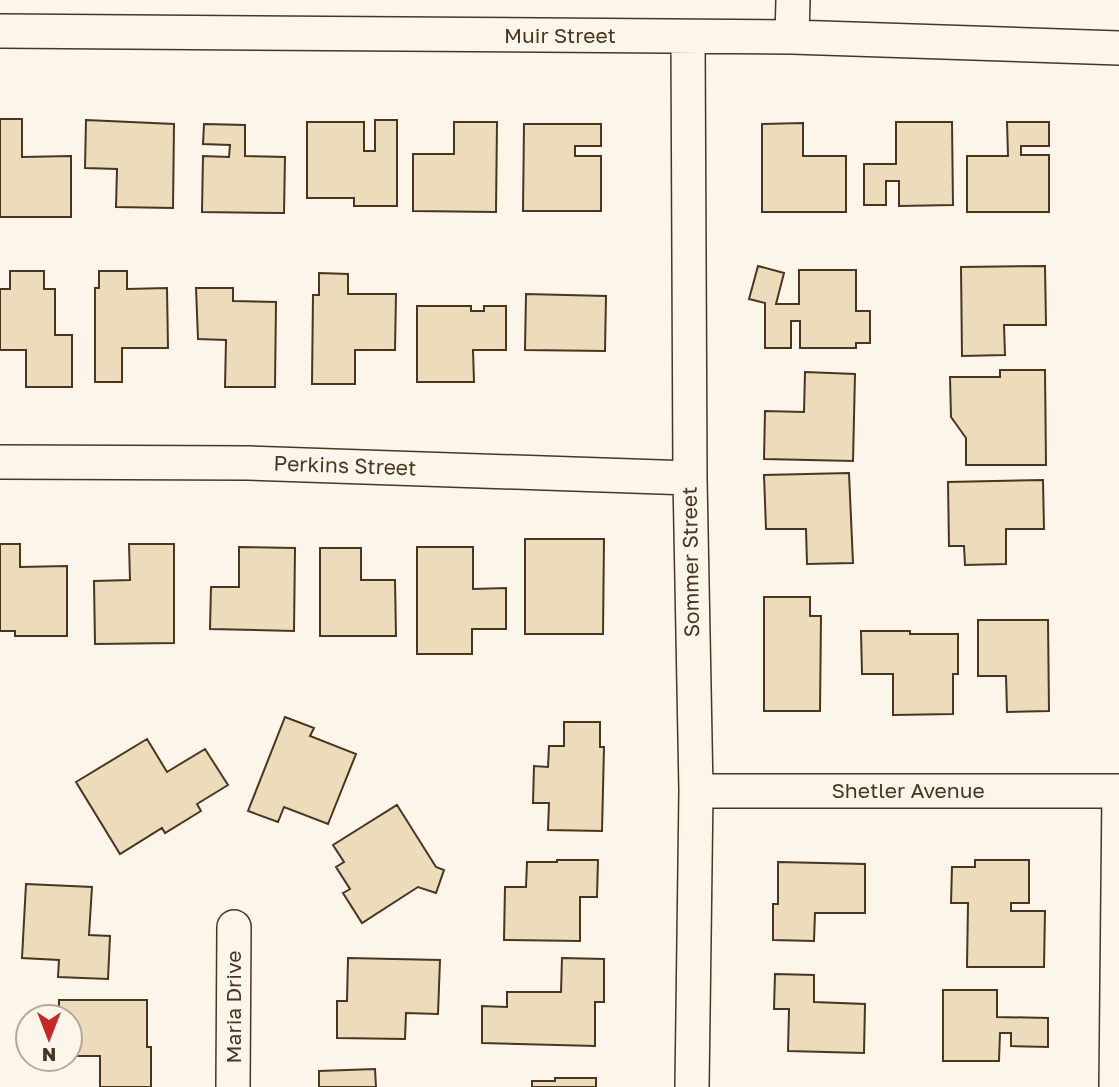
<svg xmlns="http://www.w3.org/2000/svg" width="1119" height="1087" viewBox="0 0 1119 1087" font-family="'Golos Text',sans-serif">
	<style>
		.building { fill: #ecdcbc; stroke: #4a3520; stroke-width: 2 }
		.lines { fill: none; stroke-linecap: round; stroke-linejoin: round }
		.street-casing { stroke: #4a3520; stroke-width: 36 }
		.street { stroke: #fbf6e9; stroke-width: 33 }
		.labels { text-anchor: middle; stroke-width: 5; stroke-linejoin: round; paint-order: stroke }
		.street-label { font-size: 21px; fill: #4a3520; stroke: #fbf6e9 }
	</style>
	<rect width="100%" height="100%" fill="#fbf6e9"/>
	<!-- building -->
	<path class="building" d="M 0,119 L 22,119 L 22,157 L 71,156 L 71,217 L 0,217 Z
		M 86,120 L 174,124 L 173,208 L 116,207 L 117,169 L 85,168 Z
		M 375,120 L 397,120 L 397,206 L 354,206 L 354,198 L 307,198 L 307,122 L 364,122 L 364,151 L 375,151 Z
		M 454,122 L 497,122 L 496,212 L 413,211 L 413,154 L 454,154 Z
		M 896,122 L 952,122 L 953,205 L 899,206 L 899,181 L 886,181 L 886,205 L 864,205 L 864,164 L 896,164 Z
		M 1007,122 L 1049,122 L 1049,146 L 1021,146 L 1021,155 L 1049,155 L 1049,212 L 967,212 L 967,156 L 1008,156 Z
		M 803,123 L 803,156 L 846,156 L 846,212 L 762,212 L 762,124 Z
		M 204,124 L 245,125 L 245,156 L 285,157 L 284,213 L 202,212 L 203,156 L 229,157 L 230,145 L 203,144 Z
		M 524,124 L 601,124 L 601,146 L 575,146 L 575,156 L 601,156 L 601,211 L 523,211 Z
		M 758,266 L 784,273 L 776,304 L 799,304 L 799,270 L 856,270 L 856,311 L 870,311 L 870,343 L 856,343 L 856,348 L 800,348 L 800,321 L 791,321 L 791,348 L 765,348 L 765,303 L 749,299 Z
		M 1045,266 L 1046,325 L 1004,325 L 1005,355 L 962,356 L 961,267 Z
		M 10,271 L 44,271 L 44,289 L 55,289 L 55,335 L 72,335 L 72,387 L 26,387 L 26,350 L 0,350 L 0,289 L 10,289 Z
		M 99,271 L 127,271 L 127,289 L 167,288 L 168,348 L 122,348 L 122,382 L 95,382 L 95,288 L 99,288 Z
		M 319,273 L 348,274 L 348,294 L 396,294 L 395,350 L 355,350 L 355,384 L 312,384 L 313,295 L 319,295 Z
		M 196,288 L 233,288 L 233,301 L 276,302 L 275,387 L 225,387 L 226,340 L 198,339 Z
		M 526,294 L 606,296 L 605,351 L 525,350 Z
		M 417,306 L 471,306 L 471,311 L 484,311 L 484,306 L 506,306 L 506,350 L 473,350 L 474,382 L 417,382 Z
		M 1000,370 L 1045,370 L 1046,465 L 966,465 L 966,438 L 951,417 L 950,377 L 1000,377 Z
		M 805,372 L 855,374 L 853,461 L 764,459 L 765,411 L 804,412 Z
		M 849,473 L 853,563 L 807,564 L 806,529 L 766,529 L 764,475 Z
		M 1043,480 L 1044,529 L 1006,529 L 1006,564 L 965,565 L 964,546 L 949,546 L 948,482 Z
		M 525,539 L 604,539 L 603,634 L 525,634 Z
		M 0,544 L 20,544 L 20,567 L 67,566 L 67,636 L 15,636 L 15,631 L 0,631 Z
		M 129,544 L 174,544 L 174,643 L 95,644 L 94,581 L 130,580 Z
		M 239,547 L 295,548 L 294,631 L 210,629 L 211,587 L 239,587 Z
		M 417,547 L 473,547 L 473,589 L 506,588 L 506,629 L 472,629 L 472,654 L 417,654 Z
		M 320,548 L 361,548 L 361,580 L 395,580 L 396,636 L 320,636 Z
		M 764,597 L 810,597 L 810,616 L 821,616 L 820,711 L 764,711 Z
		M 978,620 L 1048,620 L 1049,711 L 1007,712 L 1006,676 L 978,676 Z
		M 861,631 L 910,631 L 910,634 L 958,634 L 958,674 L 953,674 L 953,714 L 893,715 L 893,674 L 862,674 Z
		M 285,717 L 314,728 L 310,736 L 356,754 L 328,824 L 284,807 L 278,822 L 248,811 Z
		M 564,722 L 600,722 L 600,747 L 604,747 L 602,831 L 548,830 L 549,803 L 533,803 L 534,766 L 548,767 L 549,746 L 564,746 Z
		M 147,739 L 167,772 L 205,749 L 228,785 L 197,804 L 201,811 L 165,833 L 162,828 L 120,854 L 76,782 Z
		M 397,805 L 436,867 L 444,870 L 436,893 L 418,887 L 362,923 L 343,893 L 350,889 L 336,867 L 344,862 L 333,845 Z
		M 557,860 L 598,860 L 597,897 L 580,897 L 580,941 L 504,940 L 505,887 L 526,887 L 527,862 L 557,862 Z
		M 975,860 L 1029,860 L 1029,903 L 1011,903 L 1011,911 L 1045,911 L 1044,967 L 967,967 L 968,903 L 951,903 L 952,867 L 975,867 Z
		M 778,862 L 865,864 L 865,913 L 815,913 L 814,941 L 773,940 L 773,904 L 778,904 Z
		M 26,884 L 92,887 L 89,935 L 110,936 L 108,979 L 58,977 L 59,960 L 22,958 Z
		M 348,958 L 440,960 L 438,1014 L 406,1013 L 405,1039 L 337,1038 L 337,1001 L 347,1001 Z
		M 562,958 L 604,959 L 604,1002 L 595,1002 L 595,1046 L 482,1043 L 482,1006 L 507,1007 L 507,992 L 561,992 Z
		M 775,974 L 814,975 L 814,1002 L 865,1004 L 864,1053 L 788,1051 L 789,1009 L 774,1009 Z
		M 943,990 L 997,990 L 997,1017 L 1048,1018 L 1048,1047 L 1011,1046 L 1011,1033 L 1000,1033 L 999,1061 L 943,1061 Z
		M 59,1000 L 147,1000 L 147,1047 L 151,1047 L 151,1087 L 100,1087 L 100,1056 L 70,1056 L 70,1017 L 59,1017 Z
		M 375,1069 L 376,1087 L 319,1087 L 319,1071 Z
		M 555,1078 L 596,1078 L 596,1087 L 532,1087 L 532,1081 L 555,1081 Z"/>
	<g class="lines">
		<!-- street casing -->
		<g class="street-casing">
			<path id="street" d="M 0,31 L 792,37 L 1119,48
				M 688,37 L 690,478 L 696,791 L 692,1087
				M 792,37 L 793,0
				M 0,462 L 248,463 L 690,478
				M 696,791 L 1119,791
				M 233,1087 L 234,927
				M 1116,1087 L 1119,791"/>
		</g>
		<!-- street -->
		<use href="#street" class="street"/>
	</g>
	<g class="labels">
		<!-- street labels -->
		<g class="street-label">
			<text x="560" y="43">Muir Street</text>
			<text transform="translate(345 466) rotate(2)" y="7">Perkins Street</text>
			<text transform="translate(691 562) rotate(-91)" y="7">Sommer Street</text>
			<text x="908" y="798">Shetler Avenue</text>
			<text transform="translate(234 1007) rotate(-90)" y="7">Maria Drive</text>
		</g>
	</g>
	<!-- north arrow -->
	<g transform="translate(49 1038) rotate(180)"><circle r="33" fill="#fbf6e9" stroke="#b4a999" stroke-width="2"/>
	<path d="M0-5L12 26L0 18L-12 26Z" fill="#c62828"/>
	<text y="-10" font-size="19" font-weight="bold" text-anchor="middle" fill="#4a3520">N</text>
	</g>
</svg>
